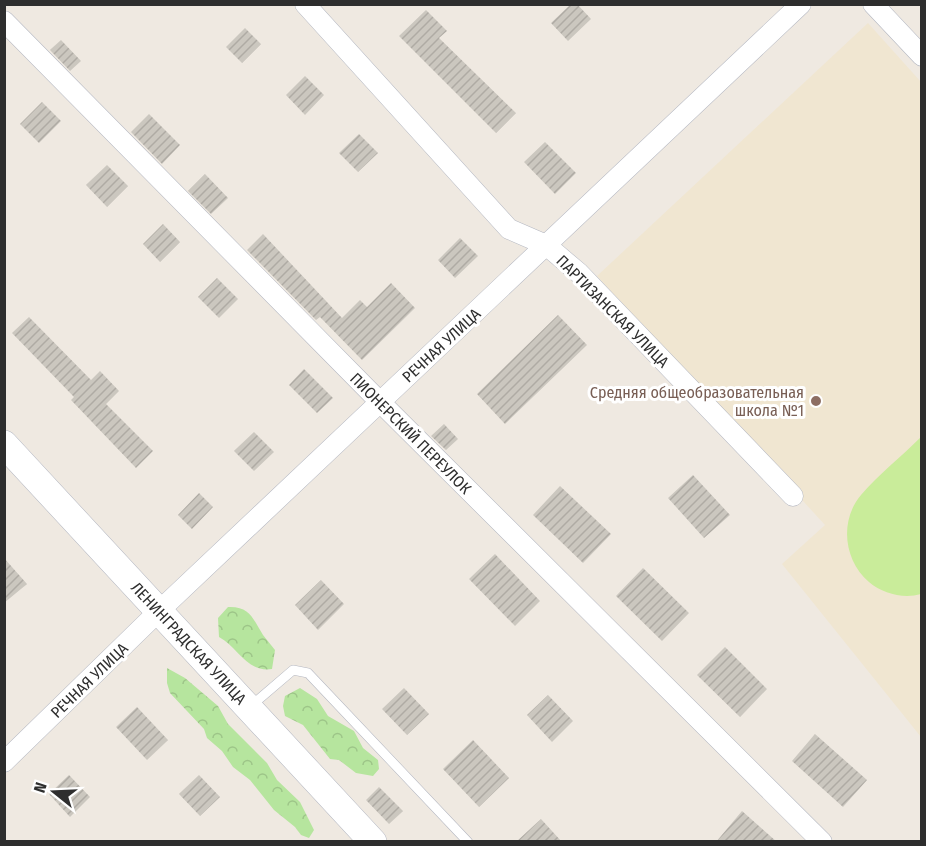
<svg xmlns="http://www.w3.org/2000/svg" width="926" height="846" viewBox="0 0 926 846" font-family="'Fira Sans Condensed',sans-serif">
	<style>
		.education { fill: #f0e6d1 }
		.forest { fill: url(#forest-crowns) }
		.pitch { fill: #c9ec9a }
		.building { fill: url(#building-hatch) }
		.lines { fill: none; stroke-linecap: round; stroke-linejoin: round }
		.lane-casing { stroke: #b4b7c1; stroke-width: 10 }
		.street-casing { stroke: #b4b7c1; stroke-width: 21 }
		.secondary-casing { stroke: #b4b7c1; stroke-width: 28 }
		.lane { stroke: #fff; stroke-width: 9 }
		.street { stroke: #fff; stroke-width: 20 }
		.secondary { stroke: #fff; stroke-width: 27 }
		.education-dot { fill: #8d6e63; stroke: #fff; stroke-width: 2 }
		.labels { text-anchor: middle; stroke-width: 6; stroke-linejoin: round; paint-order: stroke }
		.street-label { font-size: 16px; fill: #2e2e2e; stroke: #fff }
		.education-label { font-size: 16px; fill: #785e54; stroke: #fff; text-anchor: end }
	</style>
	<defs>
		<pattern id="forest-crowns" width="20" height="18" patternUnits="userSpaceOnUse" patternTransform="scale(1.5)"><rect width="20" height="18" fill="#b6e59e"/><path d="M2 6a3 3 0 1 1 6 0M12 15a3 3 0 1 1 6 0" fill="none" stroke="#9dc588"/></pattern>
		<pattern id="building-hatch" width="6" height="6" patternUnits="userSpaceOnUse" patternTransform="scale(1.5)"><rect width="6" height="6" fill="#cbc7bf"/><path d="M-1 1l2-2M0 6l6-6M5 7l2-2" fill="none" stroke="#afaba4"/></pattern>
	</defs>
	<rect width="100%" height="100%" fill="#efe9e1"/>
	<!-- education -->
	<path class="education" d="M 868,23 L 921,82 L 921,737 L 782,564 L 825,525 L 597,276 Z"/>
	<!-- forest -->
	<path class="forest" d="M 228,607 C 250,606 253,619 263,635 C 267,640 271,645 275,650 L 272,669 C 247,673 238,647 219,637 L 218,618 Z
		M 167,668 L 185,678 L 218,706 L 228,724 L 267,763 L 277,780 L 300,802 L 314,830 L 309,838 L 301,835 L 295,827 L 274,810 L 250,780 L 233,767 L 222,751 L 207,738 L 204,729 L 170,693 L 167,683 Z
		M 300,688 L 317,699 L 328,716 L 354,731 L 363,748 L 378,760 L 379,769 L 373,776 L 356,773 L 339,760 L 330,759 L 303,725 L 285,716 L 283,706 L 285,696 Z"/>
	<!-- pitch -->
	<path class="pitch" d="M 921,437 L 921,594 C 904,599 883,594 869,582 C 844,561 839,521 861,495 C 879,474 902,456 921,437 Z"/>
	<!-- building -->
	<path class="building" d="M 571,4 L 577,4 L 591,19 L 568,41 L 551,23 Z
		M 426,10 L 447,31 L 439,38 L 516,113 L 496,133 L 399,36 Z
		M 245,28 L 261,44 L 242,63 L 226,47 Z
		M 61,40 L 81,61 L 70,71 L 50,50 Z
		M 305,76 L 324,95 L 305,115 L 286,95 Z
		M 42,102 L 61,121 L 39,143 L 20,124 Z
		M 149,114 L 180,145 L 162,164 L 131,132 Z
		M 359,134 L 378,153 L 358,172 L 339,153 Z
		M 545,142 L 576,173 L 555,194 L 524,162 Z
		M 107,165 L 128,186 L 107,207 L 86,185 Z
		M 205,174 L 228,198 L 211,214 L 188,191 Z
		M 163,224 L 180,242 L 160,262 L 143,244 Z
		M 263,234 L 342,318 L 360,300 L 367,307 L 391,283 L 415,308 L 362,360 L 320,317 L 316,320 L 247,250 Z
		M 460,238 L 478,256 L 455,278 L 438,260 Z
		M 217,278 L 238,299 L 219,318 L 198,297 Z
		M 558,315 L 587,345 L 505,424 L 477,394 Z
		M 29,317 L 91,380 L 100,371 L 119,391 L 106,404 L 153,451 L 136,468 L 71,400 L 74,397 L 12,333 Z
		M 304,369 L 333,398 L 317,413 L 289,385 Z
		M 444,424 L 458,439 L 446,450 L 431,436 Z
		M 254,432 L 274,452 L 254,471 L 234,451 Z
		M 693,475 L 730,515 L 704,538 L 668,498 Z
		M 560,486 L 611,534 L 583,563 L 533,515 Z
		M 199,493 L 213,507 L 192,529 L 178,515 Z
		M 495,554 L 540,601 L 515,626 L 469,579 Z
		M 4,558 L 27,584 L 4,603 Z
		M 643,568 L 689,613 L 662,641 L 616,596 Z
		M 321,580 L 344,604 L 318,630 L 295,605 Z
		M 725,647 L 767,689 L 740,717 L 697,675 Z
		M 404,688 L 429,714 L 407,735 L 382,709 Z
		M 548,695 L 573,721 L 552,742 L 527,715 Z
		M 137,707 L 168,740 L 147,760 L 116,727 Z
		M 815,734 L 867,780 L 843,807 L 792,761 Z
		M 473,740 L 509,778 L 479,807 L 443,769 Z
		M 69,775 L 90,797 L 70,817 L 49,794 Z
		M 199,775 L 220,797 L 200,816 L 179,794 Z
		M 379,787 L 403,811 L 389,824 L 366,800 Z
		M 742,811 L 777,842 L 716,842 Z
		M 541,819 L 562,842 L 516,842 Z"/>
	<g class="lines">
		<!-- lane casing -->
		<g class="lane-casing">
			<path id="lane" d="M 251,706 L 293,670 L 308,673 L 468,842"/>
		</g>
		<!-- street casing -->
		<g class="street-casing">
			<path id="street" d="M 305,4 L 509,229 L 546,245 L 579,273 L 793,496
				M 873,4 L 922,56
				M 4,21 L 380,402 L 822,842
				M 4,762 L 159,611 L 801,4"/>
		</g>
		<!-- secondary casing -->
		<g class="secondary-casing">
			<path id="secondary" d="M 4,444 L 373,842"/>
		</g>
		<!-- lane -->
		<use href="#lane" class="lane"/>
		<!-- street -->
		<use href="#street" class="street"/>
		<!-- secondary -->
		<use href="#secondary" class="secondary"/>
	</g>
	<!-- markers -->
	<circle class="education-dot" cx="816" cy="401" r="6"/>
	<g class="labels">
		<!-- street labels -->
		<g class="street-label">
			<text transform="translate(613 311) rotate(45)" y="6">ПАРТИЗАНСКАЯ УЛИЦА</text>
			<text transform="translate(441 345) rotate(-43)" y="6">РЕЧНАЯ УЛИЦА</text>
			<text transform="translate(411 433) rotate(45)" y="6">ПИОНЕРСКИЙ ПЕРЕУЛОК</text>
			<text transform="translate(189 643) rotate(47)" y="6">ЛЕНИНГРАДСКАЯ УЛИЦА</text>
			<text transform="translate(89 680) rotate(-44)" y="6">РЕЧНАЯ УЛИЦА</text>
		</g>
		<!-- education labels -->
		<g class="education-label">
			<text x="804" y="398">Средняя общеобразовательная<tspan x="804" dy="18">школа №1</tspan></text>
		</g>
	</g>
	<!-- border -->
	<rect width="926" height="846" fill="none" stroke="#2e2e2e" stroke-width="12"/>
	<!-- north arrow -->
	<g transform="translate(54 792) rotate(288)" stroke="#ffffff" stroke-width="4.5" paint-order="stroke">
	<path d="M0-4.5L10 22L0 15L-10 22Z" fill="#2e2e2e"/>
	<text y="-9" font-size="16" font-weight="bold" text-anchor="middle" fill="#2e2e2e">N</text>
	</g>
</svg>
